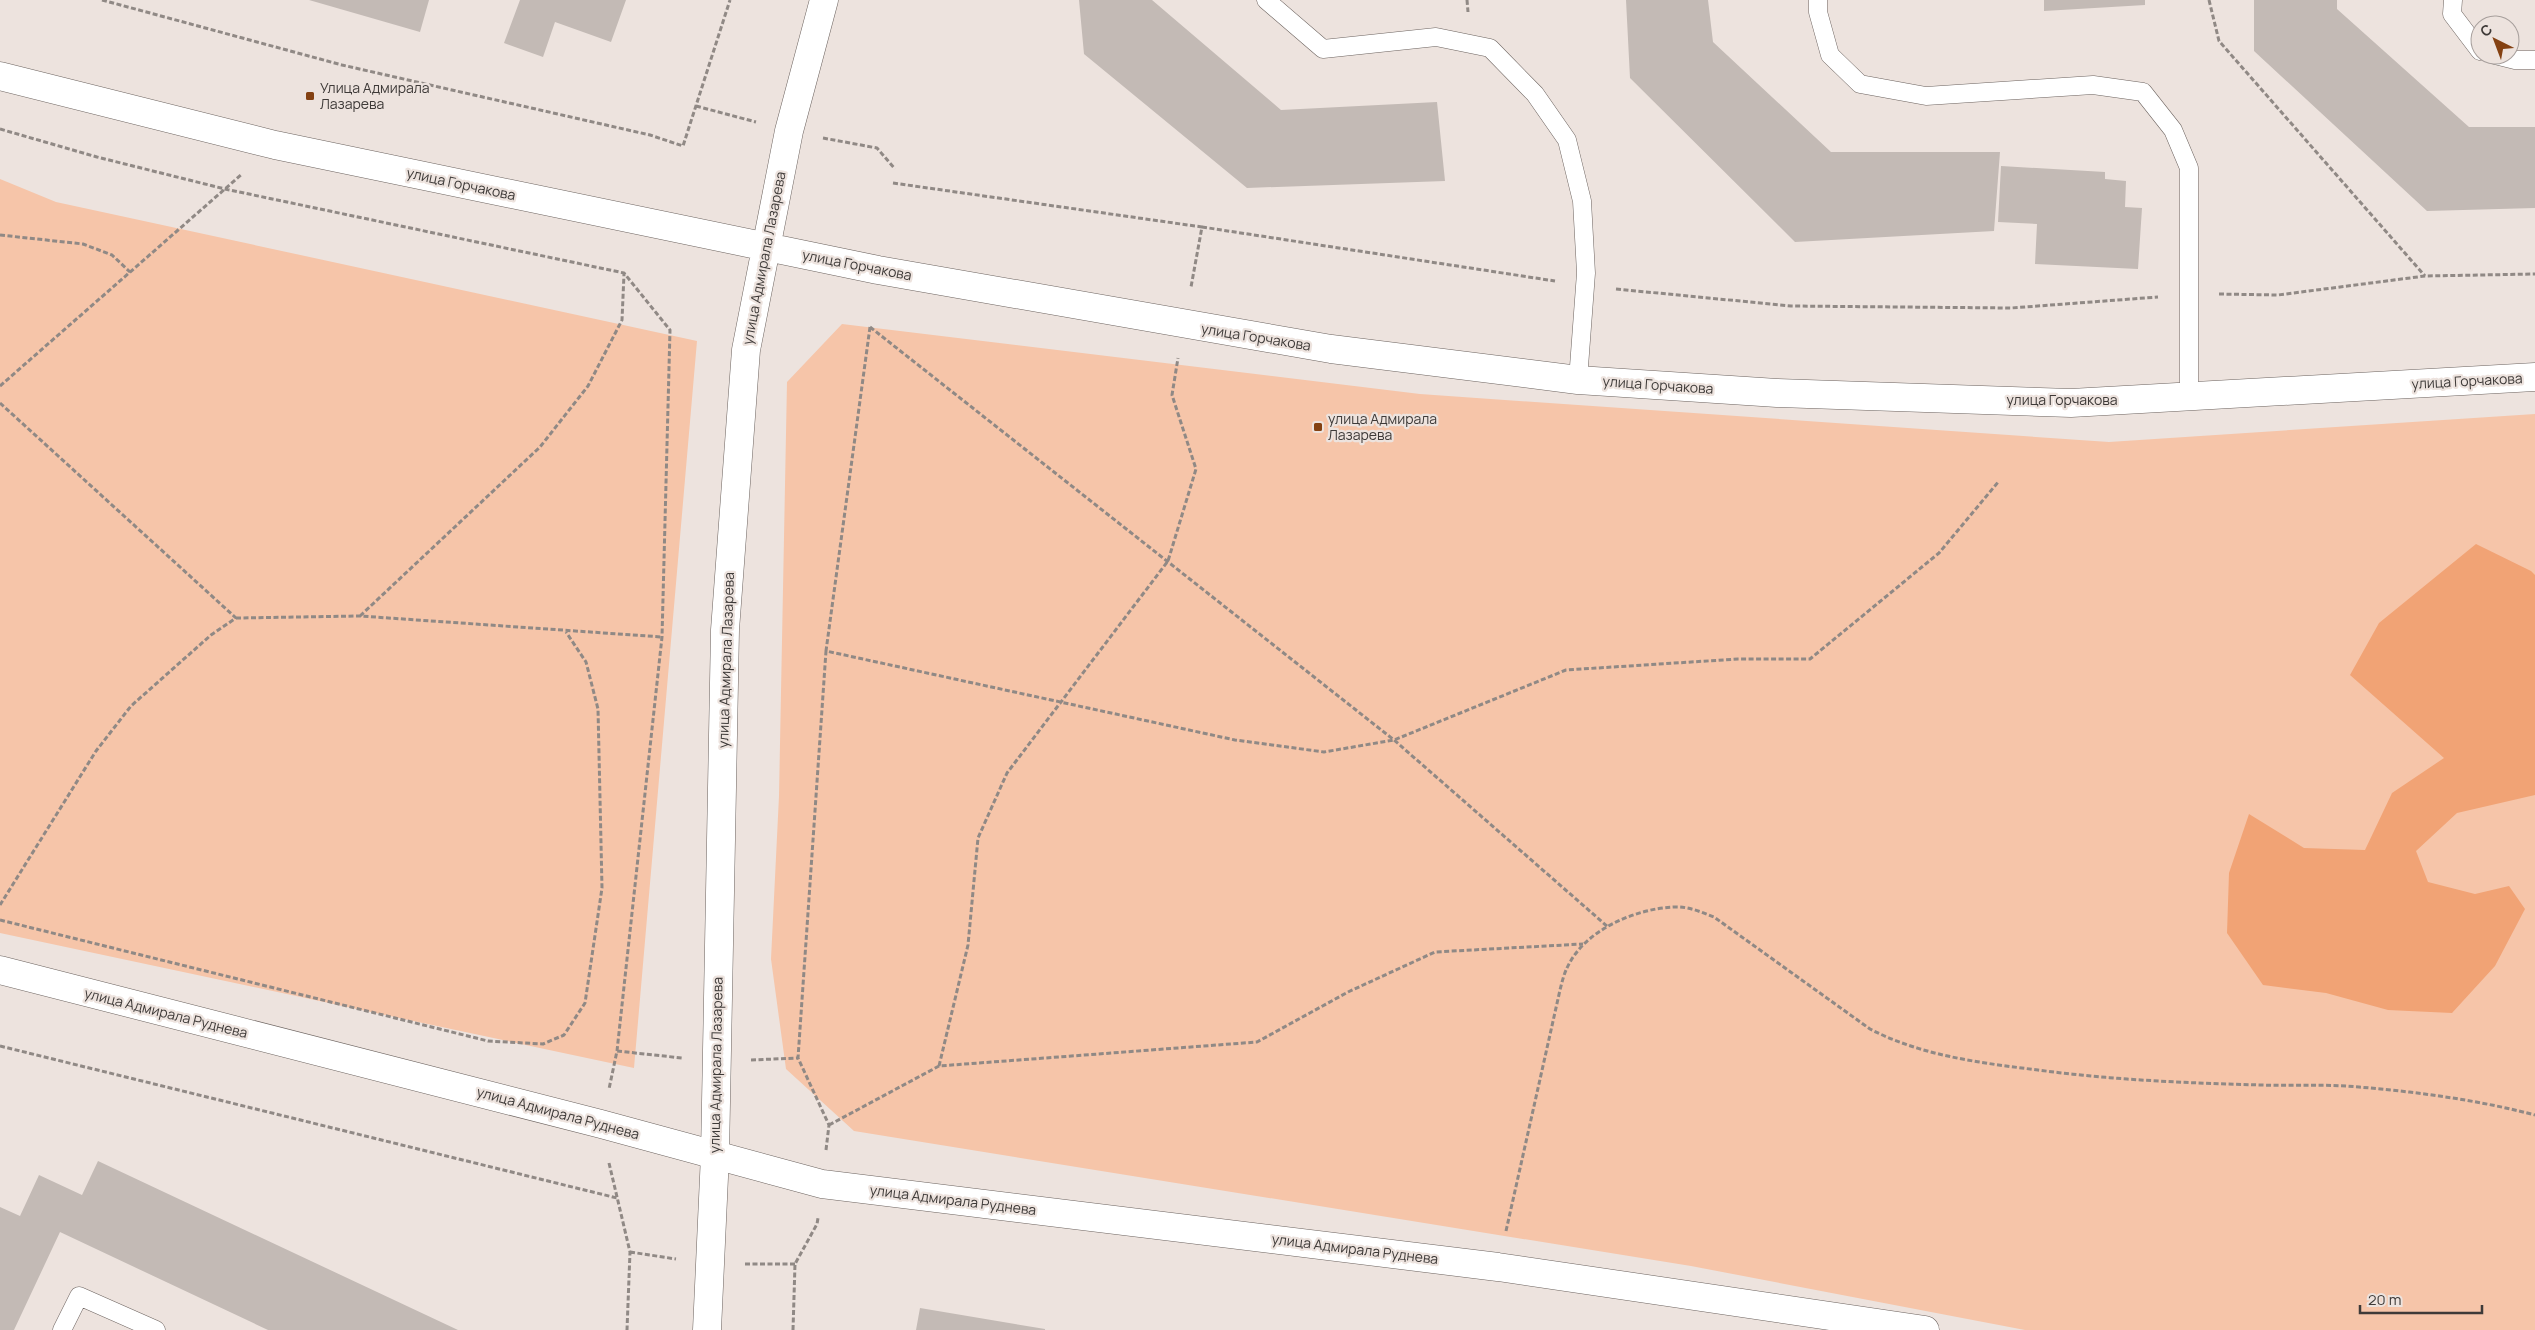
<svg xmlns="http://www.w3.org/2000/svg" width="2535" height="1330" viewBox="0 0 2535 1330" font-family="Manrope,sans-serif">
	<style>
		.green { fill: #f6c5a9 }
		.forest { fill: #f1a375 }
		.building { fill: #c3bab5 }
		.lines { fill: none; stroke-linecap: round; stroke-linejoin: round }
		.lane-casing { stroke: #6c635f; stroke-width: 19 }
		.street-casing { stroke: #6c635f; stroke-width: 29 }
		.secondary-casing { stroke: #6c635f; stroke-width: 29 }
		.path { stroke: #908985; stroke-width: 3; stroke-dasharray: 5 2.5; stroke-linecap: butt }
		.lane { stroke: #fff; stroke-width: 18 }
		.street { stroke: #fff; stroke-width: 28 }
		.secondary { stroke: #fff; stroke-width: 28 }
		.poi-dot { fill: #844112; stroke: #ede3de; stroke-width: 2 }
		.labels { text-anchor: middle; stroke-width: 4.5; stroke-linejoin: round; paint-order: stroke }
		.poi-label { font-size: 14px; fill: #3e3a38; stroke: #ede3de; text-anchor: start }
		.street-label { font-size: 14px; fill: #3e3a38; stroke: #ede3de }
	</style>
	<rect width="100%" height="100%" fill="#ede3de"/>
	<!-- green -->
	<path class="green" d="M 0,179 L 56,202 L 697,341 L 634,1068 L 0,933 Z
		M 842,324 L 1420,394 L 2109,442 L 2535,414 L 2535,1330 L 2025,1330 L 1691,1266 L 854,1131 L 786,1069 L 771,959 L 779,796 L 787,382 Z"/>
	<!-- forest -->
	<path class="forest" d="M 2476,544 L 2531,571 L 2535,575 L 2535,795 L 2457,813 L 2416,851 L 2428,882 L 2475,894 L 2509,886 L 2525,909 L 2495,966 L 2452,1013 L 2388,1010 L 2326,993 L 2263,985 L 2227,933 L 2229,873 L 2249,814 L 2304,848 L 2365,850 L 2392,793 L 2444,758 L 2350,675 L 2379,623 Z"/>
	<!-- building -->
	<path class="building" d="M 309,0 L 429,0 L 420,32 Z
		M 520,0 L 626,0 L 611,42 L 555,22 L 543,57 L 504,43 Z
		M 1079,0 L 1152,0 L 1281,110 L 1437,102 L 1445,181 L 1247,188 L 1084,54 Z
		M 1626,0 L 1708,0 L 1713,42 L 1831,152 L 2000,152 L 1994,231 L 1795,242 L 1630,78 Z
		M 2044,0 L 2145,0 L 2145,5 L 2044,11 Z
		M 2254,0 L 2337,0 L 2337,9 L 2469,127 L 2535,127 L 2535,208 L 2427,211 L 2254,51 Z
		M 2001,166 L 2105,172 L 2105,179 L 2126,181 L 2125,207 L 2142,208 L 2138,269 L 2035,264 L 2037,224 L 1998,222 Z
		M 98,1161 L 458,1330 L 268,1330 L 60,1232 L 14,1330 L 0,1330 L 0,1207 L 20,1216 L 39,1175 L 82,1195 Z
		M 920,1308 L 1045,1329 L 1045,1330 L 916,1330 Z"/>
	<g class="lines">
		<!-- lane casing -->
		<g class="lane-casing">
			<path id="lane" d="M 1266,0 L 1323,49 L 1436,37 L 1490,48 L 1535,94 L 1567,140 L 1582,201 L 1586,273 L 1578,380
				M 1818,0 L 1818,12 L 1830,55 L 1860,84 L 1926,96 L 2093,85 L 2143,92 L 2173,130 L 2189,168 L 2189,396
				M 2453,0 L 2452,14 L 2480,51
				M 2495,55 L 2515,60 L 2535,60
				M 62,1330 L 79,1296 L 156,1330"/>
		</g>
		<!-- street casing -->
		<g class="street-casing">
			<path id="street" d="M 0,970 L 601,1124 L 822,1184 L 1498,1267 L 1925,1330"/>
		</g>
		<!-- secondary casing -->
		<g class="secondary-casing">
			<path id="secondary" d="M 0,76 L 275,145 L 878,270 L 1331,349 L 1578,380 L 1777,393 L 2071,403 L 2535,377
				M 707,1330 L 715,1155 L 725,630 L 746,350 L 789,131 L 824,0"/>
		</g>
		<!-- path -->
		<path class="path" d="M 102,0 L 342,65 L 650,135 L 683,146 L 730,0
			M 1467,0 L 1468,12
			M 2209,0 L 2219,41 L 2425,276
			M 696,106 L 756,122
			M 0,129 L 97,157 L 225,189 L 624,273 L 670,330 L 662,637 L 617,1051 L 609,1089
			M 823,138 L 877,148 L 895,169
			M 893,183 L 1202,227 L 1191,287
			M 1202,227 L 1555,281
			M 0,235 L 83,244 L 112,255 L 130,272
			M 1616,289 L 1791,306 L 2011,308 L 2158,297
			M 2219,294 L 2278,295 L 2425,276 L 2535,274
			M 870,327 L 826,651 L 1235,740 L 1324,752 L 1394,740 L 1566,670 L 1738,659 L 1810,659 L 1939,553 L 1999,481
			M 870,327 L 1394,740 L 1608,927
			M 0,386 L 242,174
			M 0,403 L 236,618 L 211,635 L 131,706 L 96,751 L 0,905
			M 360,616 L 540,447 L 588,386 L 622,320 L 624,274
			M 236,618 L 360,616 L 662,637
			M 0,920 L 488,1041 L 543,1044 L 564,1035 L 585,1003 L 602,888 L 598,709 L 586,662 L 566,632
			M 0,1046 L 617,1198
			M 617,1051 L 682,1058
			M 751,1060 L 798,1058
			M 939,1066 L 968,945 L 978,838 L 1007,773 L 1168,561 L 1196,469 L 1172,395 L 1178,358
			M 829,1125 L 939,1066 L 1257,1042 L 1348,992 L 1435,952 L 1583,944
			M 826,1150 L 829,1125 L 798,1058 L 826,651
			M 609,1163 L 630,1252 L 627,1330
			M 1506,1231 L 1560,990 C 1562,982 1564,974 1567,968 C 1584,930 1635,909 1673,907 C 1688,906 1701,912 1714,917 L 1870,1029 C 1922,1056 1981,1063 2038,1070 C 2112,1080 2187,1083 2261,1085 C 2294,1086 2327,1084 2359,1087 C 2418,1092 2478,1100 2535,1115
			M 630,1252 L 676,1259
			M 745,1264 L 795,1264
			M 793,1330 L 795,1264 L 817,1224 L 818,1218"/>
		<!-- lane -->
		<use href="#lane" class="lane"/>
		<!-- street -->
		<use href="#street" class="street"/>
		<!-- secondary -->
		<use href="#secondary" class="secondary"/>
	</g>
	<!-- markers -->
	<g class="poi-dot">
		<rect x="305" y="91" width="10" height="10" rx="2.5"/>
		<rect x="1313" y="422" width="10" height="10" rx="2.5"/>
	</g>
	<g class="labels">
		<!-- poi labels -->
		<g class="poi-label">
			<text x="320" y="93">Улица Адмирала<tspan x="320" dy="16">Лазарева</tspan></text>
			<text x="1328" y="424">улица Адмирала<tspan x="1328" dy="16">Лазарева</tspan></text>
		</g>
		<!-- street labels -->
		<g class="street-label">
			<text transform="translate(461 184) rotate(12)" y="5">улица Горчакова</text>
			<text transform="translate(764 258) rotate(-79)" y="5">улица Адмирала Лазарева</text>
			<text transform="translate(857 265) rotate(11)" y="5">улица Горчакова</text>
			<text transform="translate(1256 337) rotate(9)" y="5">улица Горчакова</text>
			<text transform="translate(2467 381) rotate(-3)" y="5">улица Горчакова</text>
			<text transform="translate(1658 385) rotate(4)" y="5">улица Горчакова</text>
			<text x="2062" y="405">улица Горчакова</text>
			<text transform="translate(726 660) rotate(-88)" y="5">улица Адмирала Лазарева</text>
			<text transform="translate(166 1013) rotate(14)" y="5">улица Адмирала Руднева</text>
			<text transform="translate(716 1065) rotate(-89)" y="5">улица Адмирала Лазарева</text>
			<text transform="translate(558 1113) rotate(15)" y="5">улица Адмирала Руднева</text>
			<text transform="translate(953 1200) rotate(7)" y="5">улица Адмирала Руднева</text>
			<text transform="translate(1355 1249) rotate(7)" y="5">улица Адмирала Руднева</text>
		</g>
	</g>
	<!-- north arrow -->
	<g transform="translate(2495 40) rotate(318)"><circle r="24" fill="#ede3de" stroke="#a79f9c"/>
	<path d="M0-4L9 19L0 12L-9 19Z" fill="#844112"/>
	<text y="-8" font-size="14" font-weight="bold" text-anchor="middle" fill="#3e3a38">С</text>
	</g>
	<!-- scale -->
	<path d="M2360 1305v8h122v-8" fill="none" stroke="#3e3a38" stroke-width="2.5"/>
	<text x="2368" y="1305" font-size="15" fill="#3e3a38" stroke="#ede3de" stroke-width="4" paint-order="stroke">20 m</text>
</svg>
